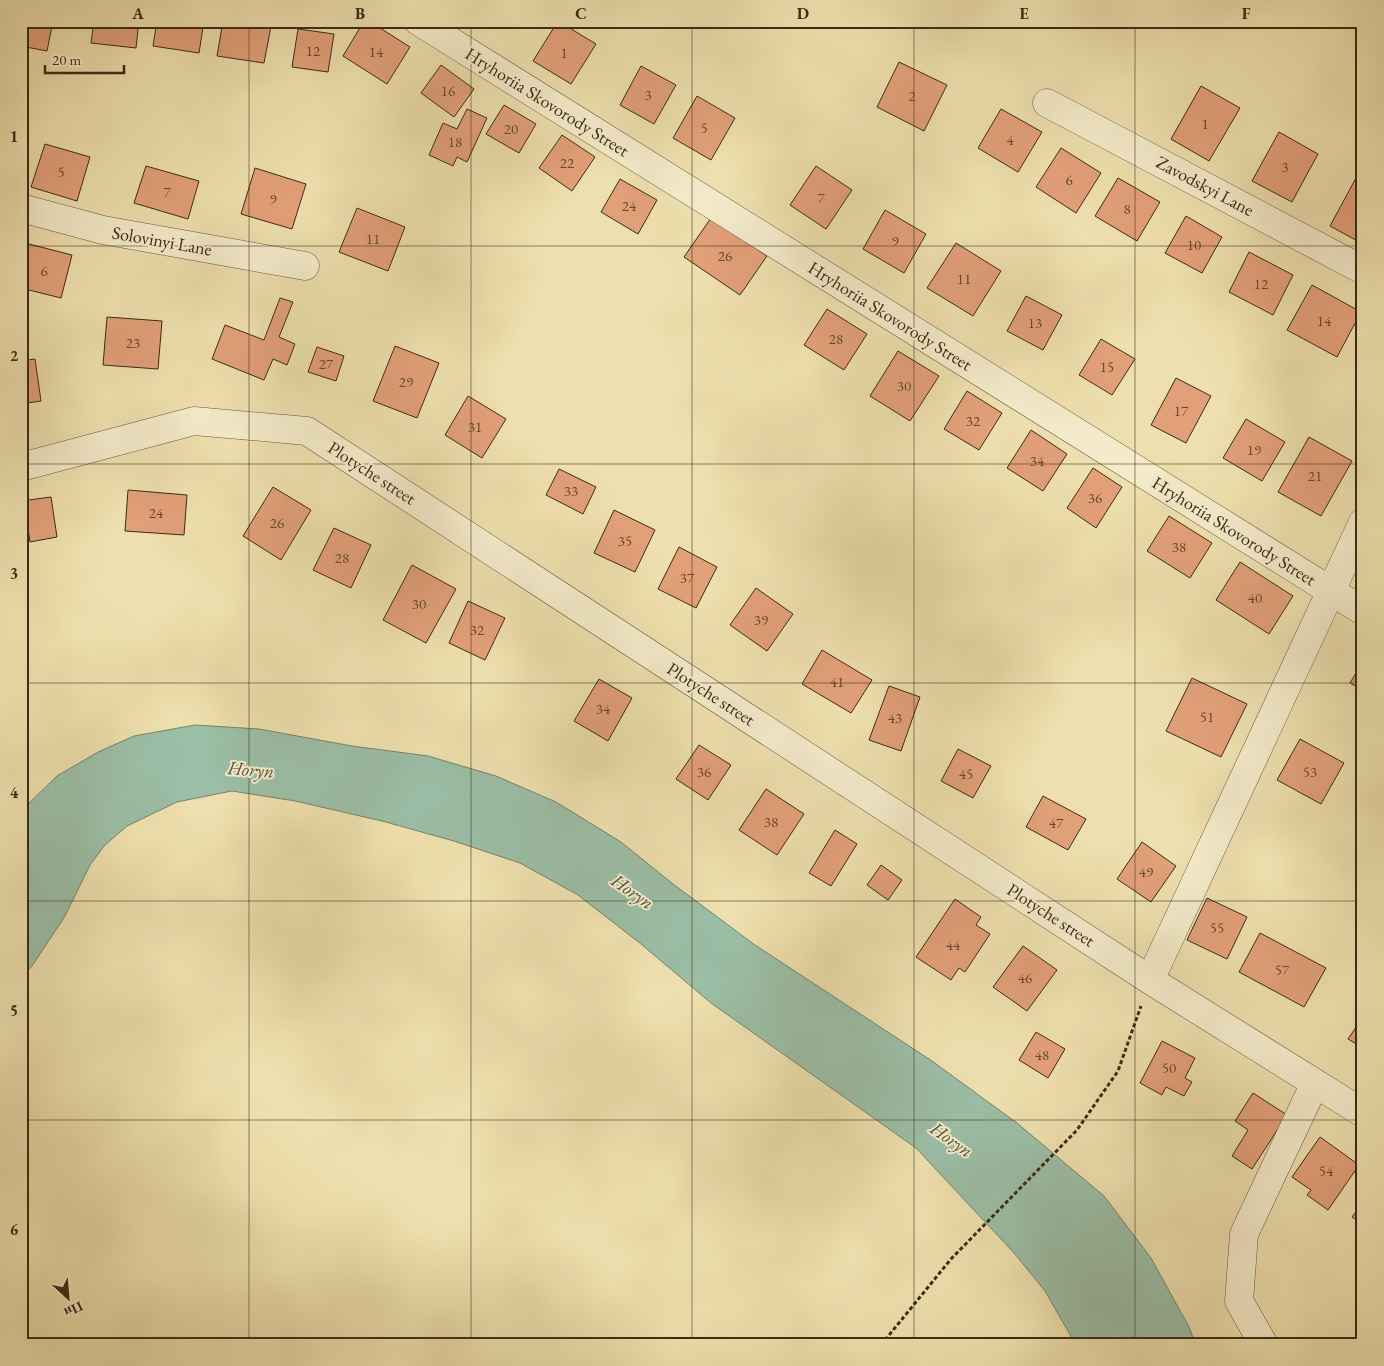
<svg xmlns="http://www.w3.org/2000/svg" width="1384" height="1366" viewBox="0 0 1384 1366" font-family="'EB Garamond',serif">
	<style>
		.water { fill: #9bbea6; stroke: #75836c }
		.building { fill: #e2a079; stroke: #3b2b15 }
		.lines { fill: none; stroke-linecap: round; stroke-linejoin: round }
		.street-casing { stroke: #68583b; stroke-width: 29 }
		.path { stroke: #3b2b15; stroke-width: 3; stroke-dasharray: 4 2.5; stroke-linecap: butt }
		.street { stroke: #f4ebca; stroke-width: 28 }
		.grid { fill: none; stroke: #3b2b15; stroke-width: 1; stroke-opacity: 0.55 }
		.labels { text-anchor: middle; stroke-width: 4; stroke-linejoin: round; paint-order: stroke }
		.number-label { font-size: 15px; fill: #65482e }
		.street-label { font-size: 18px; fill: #3b2b15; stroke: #f4ebca }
		.water-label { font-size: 19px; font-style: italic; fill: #535039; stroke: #f4ebca }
		.neatline { fill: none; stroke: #3b2b15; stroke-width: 2 }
		.grid-label { font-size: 16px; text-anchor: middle; font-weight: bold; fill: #3b2b15 }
	</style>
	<rect width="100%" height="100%" fill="#eee0ae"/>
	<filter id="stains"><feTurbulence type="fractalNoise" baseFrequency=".004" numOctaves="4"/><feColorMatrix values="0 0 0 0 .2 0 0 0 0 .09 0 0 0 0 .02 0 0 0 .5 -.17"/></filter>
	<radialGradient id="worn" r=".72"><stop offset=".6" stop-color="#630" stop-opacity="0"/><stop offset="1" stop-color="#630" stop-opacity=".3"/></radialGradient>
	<!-- water -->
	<path class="water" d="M 195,725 L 259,729 L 352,746 L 428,756 L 496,776 L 556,802 L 621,842 L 673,884 L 755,945 L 932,1061 L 1017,1123 L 1104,1196 L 1151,1258 L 1189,1327 L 1196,1345 L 1076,1345 L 1045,1291 L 1015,1254 L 916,1148 L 711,1003 L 641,944 L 578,895 L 520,863 L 454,841 L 382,821 L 295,801 L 232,791 L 177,802 L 127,826 L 104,846 L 90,865 L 65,916 L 32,966 L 21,977 L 21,811 L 57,776 L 98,752 L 134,736 Z"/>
	<!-- building -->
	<path class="building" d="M 21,21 L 53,21 L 47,51 L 21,46 Z
		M 94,21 L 139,21 L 136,48 L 91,43 Z
		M 157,21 L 204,21 L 199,53 L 153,46 Z
		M 223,21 L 272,21 L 264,63 L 217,56 Z
		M 364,21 L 369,21 L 410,47 L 387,84 L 343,56 Z
		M 558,21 L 596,44 L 571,84 L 533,61 Z
		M 298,29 L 334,34 L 328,72 L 292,67 Z
		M 899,62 L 947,85 L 924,131 L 877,107 Z
		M 441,65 L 474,89 L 454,117 L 421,93 Z
		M 641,66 L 676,85 L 654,124 L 620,105 Z
		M 1201,86 L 1240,108 L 1209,161 L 1171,139 Z
		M 697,96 L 735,118 L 711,160 L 673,138 Z
		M 504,105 L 536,124 L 519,153 L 486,134 Z
		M 467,109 L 487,118 L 467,162 L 457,157 L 453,166 L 429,155 L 443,123 L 457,129 Z
		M 1001,109 L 1042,132 L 1018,172 L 978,148 Z
		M 1279,132 L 1318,154 L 1292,202 L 1252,181 Z
		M 562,135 L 595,157 L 572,191 L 539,168 Z
		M 45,144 L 90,157 L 77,201 L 31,187 Z
		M 1061,148 L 1101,173 L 1076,213 L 1036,187 Z
		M 146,166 L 199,181 L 188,219 L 134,203 Z
		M 816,166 L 852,190 L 826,229 L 790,205 Z
		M 255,168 L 306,184 L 292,229 L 241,214 Z
		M 1357,176 L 1363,179 L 1363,244 L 1330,226 Z
		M 1118,178 L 1160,202 L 1137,241 L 1095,216 Z
		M 620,179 L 657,200 L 638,234 L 601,212 Z
		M 357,208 L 405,227 L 388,271 L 339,252 Z
		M 885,210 L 926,234 L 904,273 L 863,249 Z
		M 1186,216 L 1222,237 L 1202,273 L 1165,253 Z
		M 711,218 L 767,256 L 740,295 L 684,257 Z
		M 21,242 L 72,255 L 61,298 L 21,288 Z
		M 956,243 L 1001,271 L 973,316 L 927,288 Z
		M 1249,252 L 1293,275 L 1273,315 L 1229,292 Z
		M 1312,285 L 1361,312 L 1337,357 L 1287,330 Z
		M 1026,296 L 1062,315 L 1043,350 L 1007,331 Z
		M 280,298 L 293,302 L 279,337 L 295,344 L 287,365 L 273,359 L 264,380 L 212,359 L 225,325 L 264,340 Z
		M 827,309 L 867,334 L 844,370 L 804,345 Z
		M 107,317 L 162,321 L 158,369 L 103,365 Z
		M 1101,339 L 1135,359 L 1112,395 L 1079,375 Z
		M 1363,343 L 1363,360 L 1356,357 Z
		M 395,346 L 439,363 L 417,418 L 373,401 Z
		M 317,347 L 344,356 L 336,381 L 308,372 Z
		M 898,351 L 939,376 L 910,421 L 870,396 Z
		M 35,359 L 41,401 L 21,404 L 21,361 Z
		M 1176,378 L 1211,396 L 1186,443 L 1151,425 Z
		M 967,391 L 1002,413 L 979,450 L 944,429 Z
		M 468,396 L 506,419 L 482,458 L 445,435 Z
		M 1246,419 L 1285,442 L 1262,481 L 1223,458 Z
		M 1031,430 L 1067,454 L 1043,491 L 1007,468 Z
		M 1309,437 L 1352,461 L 1321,516 L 1278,492 Z
		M 1093,468 L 1122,487 L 1096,528 L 1067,508 Z
		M 559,469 L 596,487 L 583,514 L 546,495 Z
		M 273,487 L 311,510 L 281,560 L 243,536 Z
		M 128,490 L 187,495 L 184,535 L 125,531 Z
		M 51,497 L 57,537 L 30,542 L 28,529 L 21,530 L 21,501 Z
		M 614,510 L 655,530 L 635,572 L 594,553 Z
		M 1169,516 L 1212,543 L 1190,578 L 1147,551 Z
		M 334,528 L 371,545 L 351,588 L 313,570 Z
		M 679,547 L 717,567 L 696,608 L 658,589 Z
		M 1240,562 L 1293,596 L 1269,634 L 1216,600 Z
		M 412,565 L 456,589 L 426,643 L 383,620 Z
		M 756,588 L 793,614 L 767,651 L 730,625 Z
		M 468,601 L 505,618 L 485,660 L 449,643 Z
		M 822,650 L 872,680 L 851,713 L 802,684 Z
		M 1363,661 L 1363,690 L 1350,683 Z
		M 1192,678 L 1247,704 L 1221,757 L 1166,731 Z
		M 599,679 L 632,698 L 608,741 L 574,721 Z
		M 889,686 L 920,697 L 901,751 L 869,740 Z
		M 1300,739 L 1344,763 L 1321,804 L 1277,780 Z
		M 699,745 L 731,765 L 708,800 L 676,779 Z
		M 958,749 L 991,766 L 973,798 L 941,781 Z
		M 766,789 L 804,814 L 777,855 L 739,830 Z
		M 1043,796 L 1086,819 L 1068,850 L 1026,827 Z
		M 835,830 L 857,844 L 831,886 L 809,873 Z
		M 1142,842 L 1176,866 L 1151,902 L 1117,879 Z
		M 881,865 L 902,880 L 888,900 L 867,885 Z
		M 1207,898 L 1247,917 L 1227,959 L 1187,940 Z
		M 955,899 L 981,917 L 976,925 L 990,934 L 965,972 L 959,968 L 951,980 L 916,957 Z
		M 1260,933 L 1326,968 L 1304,1007 L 1239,972 Z
		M 1023,946 L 1057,970 L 1027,1011 L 993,987 Z
		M 1363,1017 L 1363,1048 L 1348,1039 Z
		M 1036,1032 L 1065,1049 L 1048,1078 L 1019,1060 Z
		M 1162,1041 L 1195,1058 L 1185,1078 L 1192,1082 L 1184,1096 L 1166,1087 L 1162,1095 L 1140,1083 Z
		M 1253,1093 L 1287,1115 L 1252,1169 L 1232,1156 L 1248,1130 L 1235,1121 Z
		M 1320,1137 L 1359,1165 L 1328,1210 L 1307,1195 L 1311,1190 L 1292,1177 Z
		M 1361,1205 L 1363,1206 L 1363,1224 L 1352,1217 Z"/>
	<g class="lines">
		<!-- street casing -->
		<g class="street-casing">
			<path id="street" d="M 418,21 L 1363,611
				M 1047,103 L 1363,270
				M 21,208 L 103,230 L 305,266
				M 21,467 L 194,421 L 307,431 L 1150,980 L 1363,1113
				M 1150,980 L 1363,522
				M 1264,1345 L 1239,1301 L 1244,1234 L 1315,1083"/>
		</g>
		<!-- path -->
		<path class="path" d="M 881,1345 L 951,1259 L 1077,1130 L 1118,1071 L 1141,1006"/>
		<!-- street -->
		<use href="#street" class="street"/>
	</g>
	<!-- grid -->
	<path class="grid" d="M 249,21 L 249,1345M 471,21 L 471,1345M 692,21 L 692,1345M 914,21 L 914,1345M 1135,21 L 1135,1345M 21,246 L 1363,246M 21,464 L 1363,464M 21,683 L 1363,683M 21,901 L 1363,901M 21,1120 L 1363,1120"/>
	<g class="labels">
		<!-- number labels -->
		<g class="number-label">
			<text x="313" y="56">12</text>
			<text x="376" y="57">14</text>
			<text x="564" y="58">1</text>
			<text x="448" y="96">16</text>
			<text x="648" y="100">3</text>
			<text x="912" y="101">2</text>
			<text x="1205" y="129">1</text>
			<text x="704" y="133">5</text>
			<text x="511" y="134">20</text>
			<text x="1010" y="145">4</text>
			<text x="455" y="147">18</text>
			<text x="567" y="168">22</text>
			<text x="1285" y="172">3</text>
			<text x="61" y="177">5</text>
			<text x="1069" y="185">6</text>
			<text x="167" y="197">7</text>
			<text x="821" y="203">7</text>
			<text x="273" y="204">9</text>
			<text x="629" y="211">24</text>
			<text x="1127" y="214">8</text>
			<text x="373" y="244">11</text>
			<text x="895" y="246">9</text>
			<text x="1194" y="250">10</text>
			<text x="725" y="261">26</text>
			<text x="44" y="276">6</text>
			<text x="964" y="284">11</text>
			<text x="1261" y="289">12</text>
			<text x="1324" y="326">14</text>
			<text x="1035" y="328">13</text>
			<text x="836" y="344">28</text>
			<text x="133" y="348">23</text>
			<text x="326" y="369">27</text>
			<text x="1107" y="372">15</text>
			<text x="406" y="387">29</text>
			<text x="904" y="391">30</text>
			<text x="1181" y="416">17</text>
			<text x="973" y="426">32</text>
			<text x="475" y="432">31</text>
			<text x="1254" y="455">19</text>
			<text x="1037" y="466">34</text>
			<text x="1315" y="481">21</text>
			<text x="571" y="496">33</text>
			<text x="1095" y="503">36</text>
			<text x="156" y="518">24</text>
			<text x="277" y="528">26</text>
			<text x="625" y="546">35</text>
			<text x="1179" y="552">38</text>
			<text x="342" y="563">28</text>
			<text x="687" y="583">37</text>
			<text x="1255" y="603">40</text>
			<text x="419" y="609">30</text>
			<text x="761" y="625">39</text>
			<text x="477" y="635">32</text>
			<text x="837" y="687">41</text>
			<text x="603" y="714">34</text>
			<text x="1207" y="722">51</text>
			<text x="895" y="723">43</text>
			<text x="704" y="777">36</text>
			<text x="1310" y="777">53</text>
			<text x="966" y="779">45</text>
			<text x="771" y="827">38</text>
			<text x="1056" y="828">47</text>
			<text x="1146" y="877">49</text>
			<text x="1217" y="933">55</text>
			<text x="953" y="950">44</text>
			<text x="1282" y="975">57</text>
			<text x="1025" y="983">46</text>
			<text x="1042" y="1060">48</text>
			<text x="1169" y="1073">50</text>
			<text x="1326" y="1176">54</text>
		</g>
		<!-- street labels -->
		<g class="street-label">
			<text transform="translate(547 102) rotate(32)" y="6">Hryhoriia Skovorody Street</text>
			<text transform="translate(1205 186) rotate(28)" y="6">Zavodskyi Lane</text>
			<text transform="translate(162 241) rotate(10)" y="6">Solovinyi Lane</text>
			<text transform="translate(890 316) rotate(32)" y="6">Hryhoriia Skovorody Street</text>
			<text transform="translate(372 473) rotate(33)" y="6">Plotyche street</text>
			<text transform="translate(1234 531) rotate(32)" y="6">Hryhoriia Skovorody Street</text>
			<text transform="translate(711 694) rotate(33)" y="6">Plotyche street</text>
			<text transform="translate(1051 915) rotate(33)" y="6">Plotyche street</text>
		</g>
		<!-- water labels -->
		<g class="water-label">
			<text transform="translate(251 769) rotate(5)" y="7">Horyn</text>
			<text transform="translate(633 891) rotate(35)" y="7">Horyn</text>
			<text transform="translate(952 1139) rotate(35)" y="7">Horyn</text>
		</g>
	</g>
	<!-- margin -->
	<rect width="1384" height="1366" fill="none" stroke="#eee0ae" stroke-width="55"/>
	<!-- north arrow -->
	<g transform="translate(68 1298) rotate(154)" stroke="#f4ebca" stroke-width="4" paint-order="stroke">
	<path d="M0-4L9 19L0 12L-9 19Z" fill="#3b2b15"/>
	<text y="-8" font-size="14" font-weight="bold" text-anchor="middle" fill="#3b2b15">Пн</text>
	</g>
	<!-- scale -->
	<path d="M45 65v8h79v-8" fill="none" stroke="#3b2b15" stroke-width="2.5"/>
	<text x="52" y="65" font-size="15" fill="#3b2b15" stroke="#f4ebca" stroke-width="4" paint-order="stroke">20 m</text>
	<rect x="28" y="28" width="1328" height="1310" class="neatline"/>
	<g class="grid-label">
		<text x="138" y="19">A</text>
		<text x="360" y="19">B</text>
		<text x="581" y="19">C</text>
		<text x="803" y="19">D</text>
		<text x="1024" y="19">E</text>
		<text x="1246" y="19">F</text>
		<text x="14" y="142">1</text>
		<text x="14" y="361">2</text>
		<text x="14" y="579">3</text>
		<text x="14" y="798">4</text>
		<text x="14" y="1016">5</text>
		<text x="14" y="1235">6</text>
	</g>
	<rect width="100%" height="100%" filter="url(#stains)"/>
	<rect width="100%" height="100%" fill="url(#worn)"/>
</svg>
